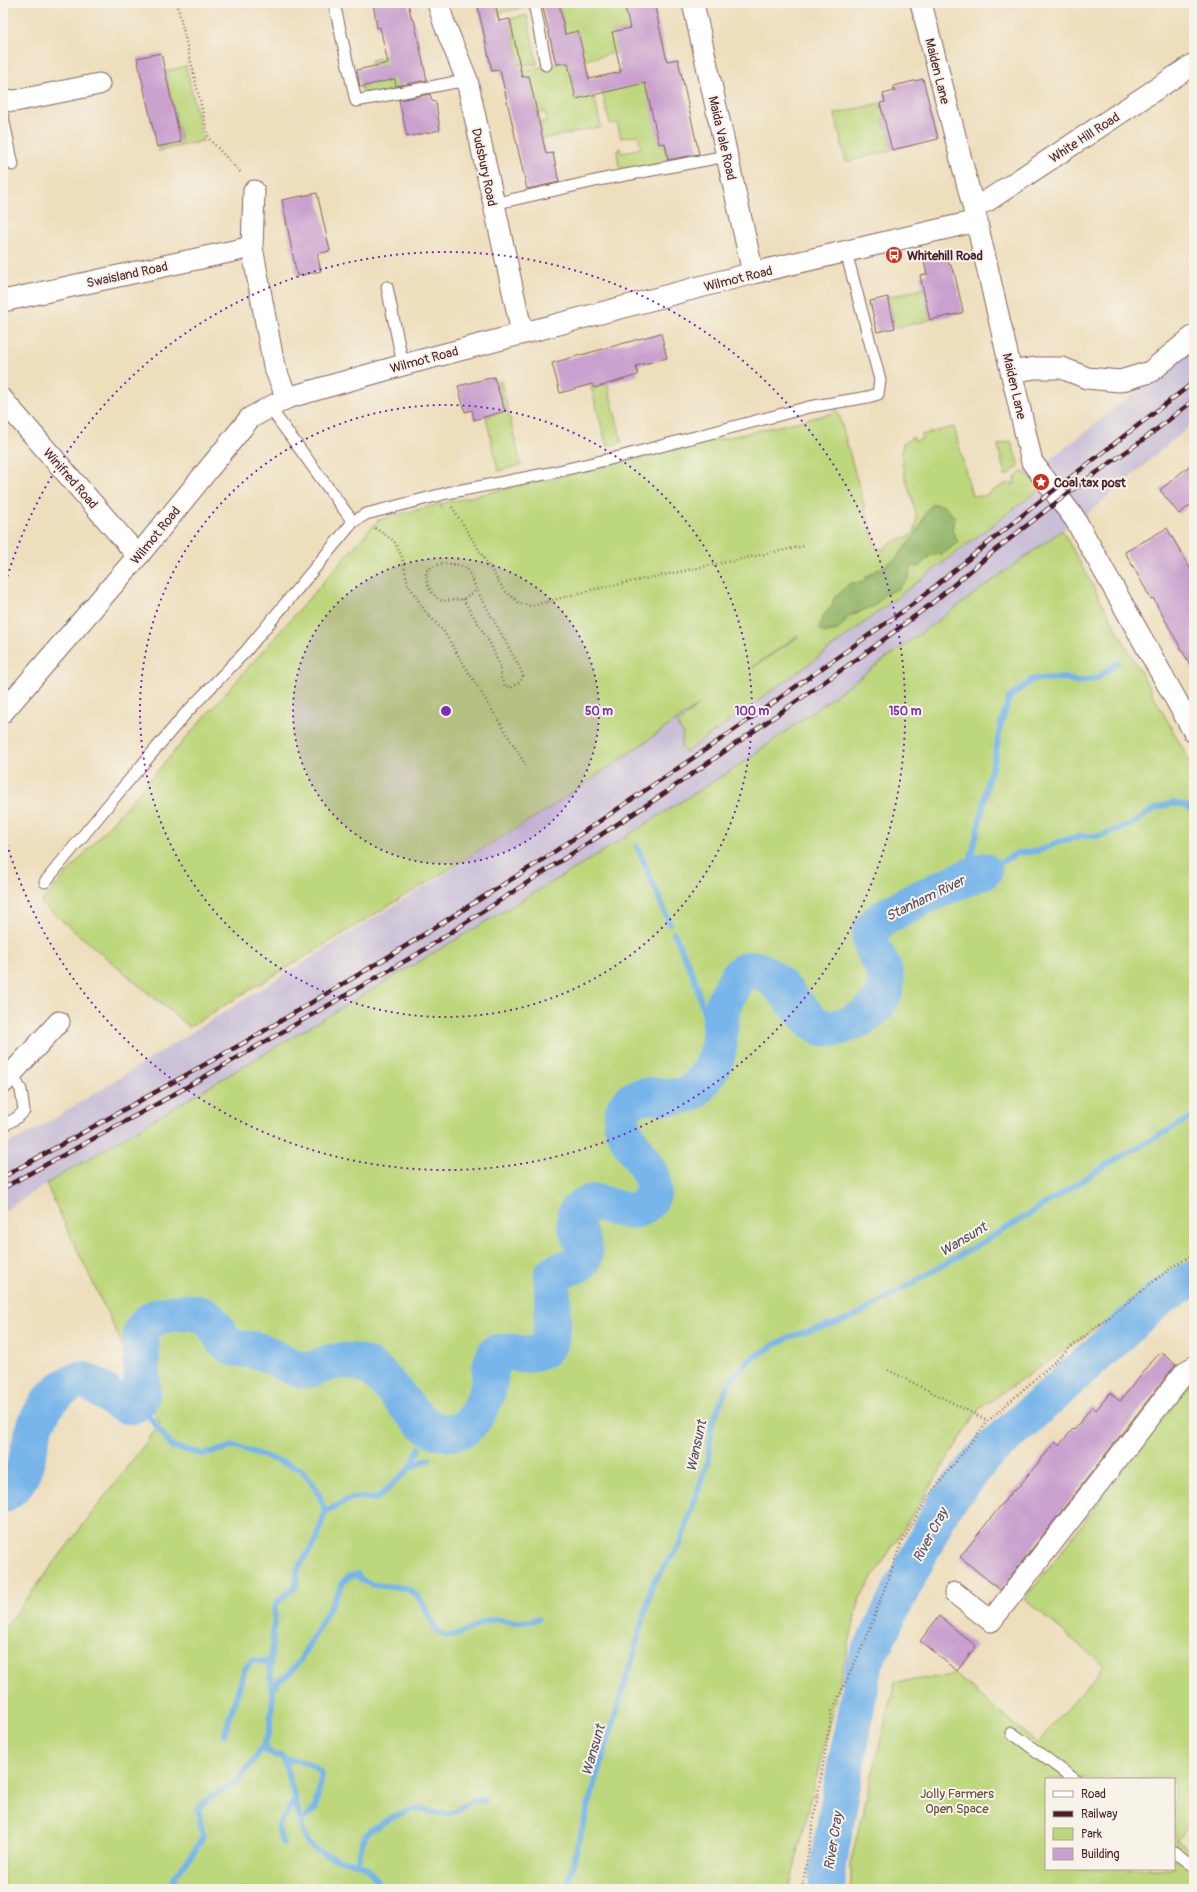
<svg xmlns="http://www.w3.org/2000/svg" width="1197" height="1892" viewBox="0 0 1197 1892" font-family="Pangolin,sans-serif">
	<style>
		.industrial { fill: #c9bfd7 }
		.green { fill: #bdd77c; stroke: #847b54; fill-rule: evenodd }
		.forest { fill: #96b86c; stroke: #706c4c }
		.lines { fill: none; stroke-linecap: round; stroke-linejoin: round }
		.stream { stroke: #77b5ea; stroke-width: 6 }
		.river { stroke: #77b5ea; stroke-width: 37 }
		.building { fill: #c9a0ce }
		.service-casing { stroke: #83625e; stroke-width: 13 }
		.minor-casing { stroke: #83625e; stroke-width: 23 }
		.path { stroke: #83625e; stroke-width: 2.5; stroke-dasharray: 1 3; stroke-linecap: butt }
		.service { stroke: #fff; stroke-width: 11 }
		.minor { stroke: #fff; stroke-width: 21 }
		.rail-casing { stroke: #4a1f2b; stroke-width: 4.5 }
		.rail { stroke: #f7f3e8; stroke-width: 3; stroke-dasharray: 9; stroke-linecap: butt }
		.ring { fill: none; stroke: #7b2cbf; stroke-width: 2; stroke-dasharray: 2 4 }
		.labels { text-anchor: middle; stroke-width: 4; stroke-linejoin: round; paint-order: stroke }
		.street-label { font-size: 13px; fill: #4a1f2b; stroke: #f7f3e8 }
		.poi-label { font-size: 13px; font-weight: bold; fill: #4a1f2b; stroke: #f7f3e8; text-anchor: start }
		.park-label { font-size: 13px; fill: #674d3f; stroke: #f7f3e8 }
		.water-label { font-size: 14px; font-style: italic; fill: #584c64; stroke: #f7f3e8 }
		.centre { fill: #7b2cbf; stroke: #f7f3e8; stroke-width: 2 }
		.ring-label { font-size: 12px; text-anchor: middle; font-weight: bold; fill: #7b2cbf; stroke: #f7f3e8; stroke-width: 4; stroke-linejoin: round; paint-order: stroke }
	</style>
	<rect width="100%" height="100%" fill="#f7f3e8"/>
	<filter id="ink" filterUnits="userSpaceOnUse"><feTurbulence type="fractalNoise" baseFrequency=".025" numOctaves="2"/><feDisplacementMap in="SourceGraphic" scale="8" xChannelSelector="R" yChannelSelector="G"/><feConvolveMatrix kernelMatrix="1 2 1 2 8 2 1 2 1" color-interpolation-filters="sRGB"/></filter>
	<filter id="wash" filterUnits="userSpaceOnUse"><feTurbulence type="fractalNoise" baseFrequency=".012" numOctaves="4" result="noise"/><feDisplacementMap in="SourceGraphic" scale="16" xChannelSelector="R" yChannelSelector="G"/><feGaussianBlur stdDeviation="0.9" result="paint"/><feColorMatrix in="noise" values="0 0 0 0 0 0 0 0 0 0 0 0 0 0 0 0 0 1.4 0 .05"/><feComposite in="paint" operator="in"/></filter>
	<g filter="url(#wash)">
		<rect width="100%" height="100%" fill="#eddebc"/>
		<!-- industrial -->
		<path class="industrial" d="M 1194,346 L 1194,422 L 1085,516 L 1062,530 L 744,762 L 581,865 L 46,1184 L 3,1212 L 3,1146 L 44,1125 L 548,809 L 881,577 L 1015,480 L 1052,458 Z"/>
		<!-- green -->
		<path class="green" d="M 495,3 L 524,3 L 525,7 L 497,13 Z
			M 559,3 L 624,3 L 626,13 L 663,41 L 585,60 L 589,80 L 589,96 L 594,95 L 601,127 L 542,139 L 539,123 L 547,121 L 545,112 L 537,113 L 529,76 L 521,78 L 519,71 L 571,62 Z
			M 527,15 L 537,64 L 520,65 L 510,19 Z
			M 392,55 L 399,87 L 401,89 L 370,95 L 363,91 L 360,87 L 377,83 L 371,60 Z
			M 186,66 L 203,141 L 158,151 L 157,147 L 181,141 L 165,71 Z
			M 645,66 L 669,162 L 628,170 L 619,167 L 617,152 L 620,148 L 622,153 L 641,148 L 638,135 L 621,138 L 617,123 L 610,124 L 602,92 L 621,88 L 617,72 Z
			M 880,103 L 882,111 L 899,107 L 901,115 L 883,119 L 885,127 L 891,126 L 907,138 L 890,142 L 892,150 L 846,162 L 835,114 Z
			M 930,287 L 927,305 L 930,320 L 895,328 L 888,297 Z
			M 605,374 L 622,442 L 607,446 L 589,380 L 591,379 L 594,388 L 600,386 Z
			M 501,381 L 521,465 L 498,471 L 486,417 L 505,411 L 497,382 Z
			M 837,408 L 876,548 L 884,549 C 895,535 910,541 914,531 C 924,509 895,472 903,444 L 913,437 L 915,441 L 922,439 L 921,435 L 954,427 L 972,496 L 984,496 L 1007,483 L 1012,485 L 1014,484 L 1015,477 L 1021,472 C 1029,474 1036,482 1040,489 L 819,657 L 686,752 L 681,747 L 683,734 L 677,724 L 700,704 L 548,809 L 189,1027 L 41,903 L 378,520 L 439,504 L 443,510 L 440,504 L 830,414 ZM 797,636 L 798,637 L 752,668 L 752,667 Z
			M 1011,441 L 1019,467 L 1005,476 L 998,445 Z
			M 1062,530 L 1194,769 L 1194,1261 L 979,1409 L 860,1598 L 789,1889 L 3,1889 L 3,1630 L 160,1424 L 46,1184 L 581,865 L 744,762 Z
			M 1194,1378 L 1194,1821 L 1176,1840 L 1194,1854 L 1194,1889 L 851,1889 L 851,1860 L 895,1682 L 955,1675 L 1037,1743 L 1104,1666 L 1025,1599 ZM 1046,1779 L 1174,1779 L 1174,1869 L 1046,1869 Z"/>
		<!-- forest -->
		<path class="forest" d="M 933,504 L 942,505 L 955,517 L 952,530 L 958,542 L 943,554 L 931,555 L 919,566 L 911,567 L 908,579 L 898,589 L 885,594 L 874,606 L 849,616 L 838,630 L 823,633 L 819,628 L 824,615 L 832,606 L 834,598 L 840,593 L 850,583 L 862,583 L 866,577 L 894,560 L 898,556 L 915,535 L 922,522 L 926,511 Z"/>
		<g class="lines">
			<!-- stream -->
			<path class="stream" d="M 637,846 L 670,924
				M 984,871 L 1018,853 L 1038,851 L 1061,841 L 1081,836 L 1100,836 L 1134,823 L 1154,809 L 1173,803 L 1186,806 L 1194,811
				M 961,880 L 968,871 L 984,803 L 987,783 L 995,758 L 1000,727 L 1009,698 L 1033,679 L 1065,678 L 1077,682 L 1097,678 L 1118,662
				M 674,933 L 694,977 L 710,1035 L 718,1047
				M 147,1413 L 172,1447 L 203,1454 L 236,1446 L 301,1469 L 317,1489 L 325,1511 L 317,1539 L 297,1570 L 296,1586 L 276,1603 L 270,1667 L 273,1697 L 269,1734 L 256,1757 L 237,1782 L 213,1795 L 198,1808 L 203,1836 L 193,1854 L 176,1874 L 170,1889
				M 411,1467 L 419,1448
				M 325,1511 C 336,1508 347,1498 356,1497 C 364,1497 370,1500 378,1498 L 411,1467 L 429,1459
				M 272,1691 L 279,1680 L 287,1676 L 299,1662 L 346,1578 L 357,1574 C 368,1591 390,1583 407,1589 C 424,1595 427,1617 437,1630 C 450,1647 475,1623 490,1620 C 498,1618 509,1622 517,1622 C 524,1623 532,1620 538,1619
				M 224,1735 L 245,1669 L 252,1660 L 266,1662 L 270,1667
				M 266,1747 L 266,1751 L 270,1752 L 274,1756 L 282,1755 L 284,1760 C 300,1760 312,1762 322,1774 L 315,1809 L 301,1821 C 302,1830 304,1839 310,1845 C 319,1854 345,1863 357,1863 C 360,1855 361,1841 367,1834 C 376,1825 404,1810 417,1809 C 429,1809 437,1815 450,1813 C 463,1810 464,1800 484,1800
				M 284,1760 L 301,1821
				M 283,1843 C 271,1820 288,1817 295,1798
				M 357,1863 C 371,1868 375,1876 380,1889
				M 566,1889 L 592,1793 L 635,1651 L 652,1585 L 680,1544 L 708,1460 L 712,1423 L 731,1379 L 752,1358 L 789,1337 L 852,1318 L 1012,1225 L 1108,1164 L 1194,1116"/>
			<!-- river -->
			<path class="river" d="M 3,1494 C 27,1482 26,1453 34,1430 C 38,1416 51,1396 63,1388 C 68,1385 74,1381 80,1380 C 100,1380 131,1428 142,1393 L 141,1334 C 142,1330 144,1325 148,1322 C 162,1312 198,1307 211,1321 C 218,1328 220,1339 229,1345 C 237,1351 246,1348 255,1350 C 271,1353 283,1366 299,1369 C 309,1372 319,1366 328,1363 C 341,1360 355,1360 367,1366 C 397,1381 419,1444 458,1431 C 474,1426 486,1400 489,1384 C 492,1371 488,1365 496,1353 C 511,1349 518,1356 532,1354 C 540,1353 548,1348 550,1340 C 555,1325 552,1292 552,1275 C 561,1266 580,1270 584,1257 C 588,1241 563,1218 583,1206 C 603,1193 625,1225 647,1203 C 671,1178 619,1143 622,1118 C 628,1077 680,1110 697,1088 C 703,1080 710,1072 714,1063 C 722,1046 718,1027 722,1009 C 723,1002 728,995 731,989 C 734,983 737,976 743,972 C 768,954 800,1020 822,1027 C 831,1030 842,1027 851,1023 C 857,1020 864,1018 869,1013 C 911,976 861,954 872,929 C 878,914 965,878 984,871
				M 827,1889 L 827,1871 L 864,1664 L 943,1507 L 984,1456 L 1160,1298 L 1194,1278"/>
		</g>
		<g id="blocks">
			<!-- building -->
			<path class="building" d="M 373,3 L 408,3 L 412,20 L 414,20 L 427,80 L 396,86 L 395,79 L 360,87 L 357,70 L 388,63 L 380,27 L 377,28 Z
				M 477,3 L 495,3 L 499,21 L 510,19 L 522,77 L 529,76 L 546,154 L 553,153 L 559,182 L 527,189 L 500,70 L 492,71 Z
				M 542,3 L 559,3 L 565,34 L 578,31 L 589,79 L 621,72 L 612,32 L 630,28 L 624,3 L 654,3 L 667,61 L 678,59 L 699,154 L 668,160 L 665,143 L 659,144 L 645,83 L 576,99 L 568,63 L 556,64 Z
				M 161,53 L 181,142 L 157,147 L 137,58 Z
				M 923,79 L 938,139 L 892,150 L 880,103 L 885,102 L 883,94 L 895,91 L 893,86 Z
				M 430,94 L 432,101 L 436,102 L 440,130 L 407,137 L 399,100 Z
				M 317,193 L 330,251 L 317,254 L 321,271 L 297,276 L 282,200 Z
				M 946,253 L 949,265 L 951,265 L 953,272 L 954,271 L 963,311 L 962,313 L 930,320 L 920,275 L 927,274 L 923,258 Z
				M 888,297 L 895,328 L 877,332 L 870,301 Z
				M 661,333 L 667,358 L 636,366 L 638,375 L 594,388 L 592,384 L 560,393 L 552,363 Z
				M 494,377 L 505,411 L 474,420 L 472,410 L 465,412 L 458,386 Z
				M 1194,462 L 1194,502 L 1179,514 L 1160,490 Z
				M 1167,528 L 1194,575 L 1194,672 L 1153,598 L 1151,599 L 1125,552 Z
				M 1160,1352 L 1176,1364 L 1000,1590 L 960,1557 L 1013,1490 L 1015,1491 L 1055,1442 L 1059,1445 L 1073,1429 L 1074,1430 L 1092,1406 L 1096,1410 L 1110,1393 L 1120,1401 Z
				M 939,1616 L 976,1646 L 957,1671 L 920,1641 Z"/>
		</g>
	</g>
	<g filter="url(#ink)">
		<use href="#blocks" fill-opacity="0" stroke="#83625e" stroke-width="1"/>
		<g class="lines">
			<!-- service casing -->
			<g class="service-casing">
				<path id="service" d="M 334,3 L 356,101 L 467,80
					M 534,3 L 546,65
					M 3,117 L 13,165
					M 493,204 L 604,179 L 727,156
					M 387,287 L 403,365
					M 270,408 L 353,522 L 366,514 L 447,493 L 550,473 L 623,456 L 809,407 L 868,397 L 878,394 L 880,380 L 846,252
					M 45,882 L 109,804 L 186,713 L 246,651 L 353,522
					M 3,1126 L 18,1117 L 24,1111 L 21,1090 L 12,1074
					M 1012,1733 L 1074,1779
					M 1174,1852 L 1194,1867"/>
			</g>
			<!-- minor casing -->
			<g class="minor-casing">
				<path id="minor" d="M 438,3 L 444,23 L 467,80 L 522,333
					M 693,3 L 753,273
					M 921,3 L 973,206 L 1032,462 L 1075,519 L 1194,732
					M 3,100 L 15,101 L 99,84
					M 254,191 L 252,247 L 274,366 L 287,398
					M 973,206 L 987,201 L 1194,64
					M 3,301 L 252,247
					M 1011,372 L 1035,368 L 1062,368 L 1087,378 L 1120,381 L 1150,372 L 1194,336
					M 3,400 L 138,556
					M 3,712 L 138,556 L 250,418 L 287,398 L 403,365 L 753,273 L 977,221
					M 3,1083 L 59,1022
					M 955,1593 L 991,1621 L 1185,1372 L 1194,1367"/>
			</g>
			<!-- path -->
			<path class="path" d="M 177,3 L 209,139 L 242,174
				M 452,507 L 504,590 L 519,603 L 531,606 L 591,590 L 804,546
				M 375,528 L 394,541 L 402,557 L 408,584 L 425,611 L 444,632 L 527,767
				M 463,599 L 491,645 L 500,667 L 501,678 L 505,686 L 512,687 L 520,682 L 523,676 L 520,668 L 477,590 L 467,568 C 451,562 440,561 426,571 C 426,585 430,594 442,601 L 463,599 L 477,590
				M 888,1370 L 988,1421
				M 802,1889 L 832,1711 L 866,1639 L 901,1544 L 928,1497 L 988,1421 L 1071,1347 L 1172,1267 L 1194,1254"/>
			<!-- service -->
			<use href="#service" class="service"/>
			<!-- minor -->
			<use href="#minor" class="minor"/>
			<!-- rail casing -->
			<g class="rail-casing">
				<path id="rail" d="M 3,1177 L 247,1041 L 393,954 L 542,860 L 730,733 L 913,604 L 1040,501 L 1194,382
					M 3,1188 L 157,1104 L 419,953 L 659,797 L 863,655 L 931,604 L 994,551 L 1076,487 L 1147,437 L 1194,400"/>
			</g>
			<!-- rail -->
			<use href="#rail" class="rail"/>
		</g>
	</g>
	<!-- distance rings -->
	<circle cx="446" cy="711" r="153" fill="#7b2cbf" fill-opacity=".12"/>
	<g class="ring">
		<circle cx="446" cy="711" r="153"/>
		<circle cx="446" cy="711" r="306"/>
		<path d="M4 588A459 459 0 1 1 4 834"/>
	</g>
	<!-- icons -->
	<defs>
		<g id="bus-disc" transform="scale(0.9)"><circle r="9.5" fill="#c8321e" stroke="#f7f3e8"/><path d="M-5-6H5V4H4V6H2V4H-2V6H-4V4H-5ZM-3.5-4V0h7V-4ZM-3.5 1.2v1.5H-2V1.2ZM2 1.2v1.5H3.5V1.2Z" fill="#fff"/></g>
		<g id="sight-disc" transform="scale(0.9)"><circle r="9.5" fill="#c8321e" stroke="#f7f3e8"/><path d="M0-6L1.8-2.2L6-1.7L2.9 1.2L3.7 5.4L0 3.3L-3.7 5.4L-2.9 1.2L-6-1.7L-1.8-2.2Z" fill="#fff"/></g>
	</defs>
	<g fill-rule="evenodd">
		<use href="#bus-disc" x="894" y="255"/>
		<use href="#sight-disc" x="1041" y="482"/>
	</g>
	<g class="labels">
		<!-- street labels -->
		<g class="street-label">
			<text transform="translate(938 71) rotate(76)" y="5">Maiden Lane</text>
			<text transform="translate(1084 137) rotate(-33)" y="5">White Hill Road</text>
			<text transform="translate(723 138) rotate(77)" y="5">Maida Vale Road</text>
			<text transform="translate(485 167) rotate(78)" y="5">Dudsbury Road</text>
			<text transform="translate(127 274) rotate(-12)" y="5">Swaisland Road</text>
			<text transform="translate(738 278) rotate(-14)" y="5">Wilmot Road</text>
			<text transform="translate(424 359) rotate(-15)" y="5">Wilmot Road</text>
			<text transform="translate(1015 386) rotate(77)" y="5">Maiden Lane</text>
			<text transform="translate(71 478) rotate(49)" y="5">Winifred Road</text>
			<text transform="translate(155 535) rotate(-51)" y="5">Wilmot Road</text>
		</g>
		<!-- poi labels -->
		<g class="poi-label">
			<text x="907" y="260">Whitehill Road</text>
			<text x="1054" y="487">Coal tax post</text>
		</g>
		<!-- park labels -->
		<g class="park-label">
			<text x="957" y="1798">Jolly Farmers<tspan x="957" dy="15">Open Space</tspan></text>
		</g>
		<!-- water labels -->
		<g class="water-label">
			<text transform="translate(925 898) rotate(-26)" y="5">Stanham River</text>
			<text transform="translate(963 1239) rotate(-31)" y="5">Wansunt</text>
			<text transform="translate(696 1446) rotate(-78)" y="5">Wansunt</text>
			<text transform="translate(930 1535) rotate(-62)" y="5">River Cray</text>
			<text transform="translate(593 1750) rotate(-74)" y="5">Wansunt</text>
			<text transform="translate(833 1841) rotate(-81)" y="5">River Cray</text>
		</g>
	</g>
	<circle cx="446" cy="711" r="6" class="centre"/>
	<g class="ring-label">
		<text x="599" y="715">50 m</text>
		<text x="752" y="715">100 m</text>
		<text x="905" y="715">150 m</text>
	</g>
	<!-- margin -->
	<rect width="1197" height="1892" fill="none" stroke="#f7f3e8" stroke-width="16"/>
	<!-- legend -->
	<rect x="1045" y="1778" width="130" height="92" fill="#f7f3e8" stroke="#b29e9c"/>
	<rect x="1053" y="1791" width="20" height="6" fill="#ffffff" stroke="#b29e9c"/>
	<text x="1081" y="1798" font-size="12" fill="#4a1f2b">Road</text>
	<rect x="1053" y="1811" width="20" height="6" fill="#4a1f2b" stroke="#b29e9c"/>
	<text x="1081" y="1818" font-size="12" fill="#4a1f2b">Railway</text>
	<rect x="1053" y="1828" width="20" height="12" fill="#bdd77c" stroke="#b29e9c"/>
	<text x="1081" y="1838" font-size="12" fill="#4a1f2b">Park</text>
	<rect x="1053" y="1848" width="20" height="12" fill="#c9a0ce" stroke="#b29e9c"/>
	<text x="1081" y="1858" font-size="12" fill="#4a1f2b">Building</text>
</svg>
